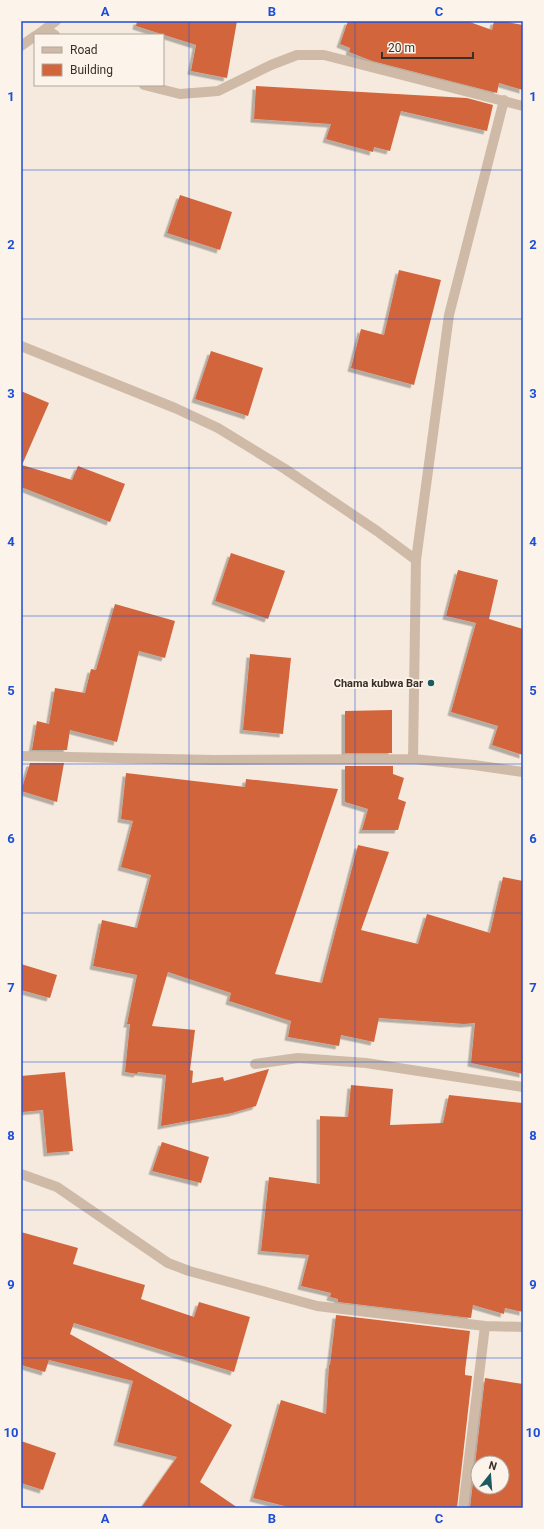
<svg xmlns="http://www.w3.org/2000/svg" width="544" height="1529" viewBox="0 0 544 1529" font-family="Roboto,sans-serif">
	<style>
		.building { fill: #d3653d; fill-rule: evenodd; filter: url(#shadow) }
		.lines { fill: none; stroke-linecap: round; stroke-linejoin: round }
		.minor { stroke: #cfbaa7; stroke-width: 10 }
		.grid { fill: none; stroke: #1d4ed8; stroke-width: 1; stroke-opacity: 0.55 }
		.poi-dot { fill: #195b61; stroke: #fcf4ea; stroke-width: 1.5 }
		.labels { text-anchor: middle; stroke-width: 3.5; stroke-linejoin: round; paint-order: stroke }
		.poi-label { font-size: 11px; font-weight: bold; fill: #3b2f28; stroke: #fcf4ea; text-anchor: end }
		.neatline { fill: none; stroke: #1d4ed8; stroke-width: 1.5 }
		.grid-label { font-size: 13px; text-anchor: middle; font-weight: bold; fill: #1d4ed8 }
	</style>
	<defs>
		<filter id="shadow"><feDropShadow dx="-3.5" dy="3.5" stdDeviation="0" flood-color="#0004"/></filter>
	</defs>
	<rect width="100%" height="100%" fill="#f5eadd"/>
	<!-- building -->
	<path class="building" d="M 137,21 L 237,21 L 227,78 L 191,71 L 196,45 L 136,26 Z
		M 348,21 L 467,21 L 492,30 L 494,21 L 502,21 L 523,25 L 523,90 L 499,83 L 497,93 L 372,61 L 349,52 L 350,48 L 340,44 Z
		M 256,86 L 467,98 L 493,105 L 487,131 L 401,111 L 390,151 L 374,147 L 373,152 L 326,139 L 331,124 L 254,119 Z
		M 180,195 L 232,212 L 220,250 L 167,233 Z
		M 399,270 L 441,280 L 414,385 L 351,368 L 361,329 L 384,335 Z
		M 211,351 L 263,368 L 248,416 L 195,399 Z
		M 21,391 L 49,403 L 22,465 L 72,480 L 78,466 L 125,484 L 110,522 L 21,487 Z
		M 231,553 L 285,571 L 268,619 L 215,601 Z
		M 458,570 L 498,580 L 489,619 L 523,629 L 523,755 L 492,745 L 498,726 L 451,712 L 476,623 L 446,616 Z
		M 115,604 L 175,621 L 165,658 L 139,651 L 117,742 L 70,730 L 67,750 L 32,750 L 37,721 L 49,724 L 55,688 L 85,693 L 91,669 L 96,670 Z
		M 250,654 L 291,658 L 283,734 L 243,730 Z
		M 392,710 L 392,753 L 345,753 L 345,711 Z
		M 30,763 L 64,763 L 57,802 L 21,791 Z
		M 345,766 L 393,766 L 393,774 L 404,778 L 398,799 L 406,802 L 398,830 L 362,830 L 368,809 L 345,802 Z
		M 126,773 L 245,787 L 246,779 L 338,789 L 275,974 L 322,983 L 358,845 L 389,852 L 361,930 L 418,944 L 427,914 L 490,933 L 503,877 L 523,881 L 523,1074 L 471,1063 L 475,1023 L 464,1024 L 379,1018 L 374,1042 L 341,1035 L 339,1046 L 288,1037 L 291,1021 L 229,1001 L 231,993 L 168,972 L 152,1026 L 195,1030 L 190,1070 L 193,1071 L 192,1083 L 223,1077 L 224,1081 L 269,1069 L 256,1106 L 232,1113 L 161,1126 L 166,1075 L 138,1072 L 137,1074 L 125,1072 L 130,1024 L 127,1024 L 137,975 L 93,966 L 102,920 L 137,928 L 151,875 L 121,867 L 133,821 L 121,819 Z
		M 21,964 L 57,975 L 50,998 L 21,990 Z
		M 65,1072 L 73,1151 L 47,1153 L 43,1110 L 22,1112 L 21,1076 Z
		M 351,1085 L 393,1089 L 390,1125 L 443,1123 L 449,1095 L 523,1103 L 523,1312 L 505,1308 L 504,1314 L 473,1305 L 471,1318 L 338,1302 L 338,1299 L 330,1297 L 331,1293 L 301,1286 L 309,1255 L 261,1251 L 269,1177 L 320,1184 L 320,1116 L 348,1117 Z
		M 162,1142 L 209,1157 L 201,1183 L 152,1171 Z
		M 21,1232 L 78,1248 L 73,1264 L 145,1285 L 141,1299 L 194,1317 L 199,1302 L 250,1317 L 234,1372 L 74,1323 L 70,1334 L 232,1425 L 200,1482 L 238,1508 L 141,1508 L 177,1457 L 117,1442 L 133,1381 L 49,1360 L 45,1372 L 21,1365 Z
		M 336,1315 L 470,1331 L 465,1371 L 465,1375 L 472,1376 L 457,1508 L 292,1508 L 253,1498 L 281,1400 L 326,1414 L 329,1365 L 330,1365 Z
		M 485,1378 L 523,1384 L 523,1508 L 470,1508 ZM 478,1463 L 502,1463 L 502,1487 L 478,1487 Z
		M 21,1441 L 56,1453 L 43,1490 L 21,1483 Z"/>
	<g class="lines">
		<!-- minor -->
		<path class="minor" d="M 45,29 L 55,35
			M 37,35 L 56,21
			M 21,46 L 35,36
			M 144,85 L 180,94 L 218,91 L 271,65 L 297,55 L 324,55 L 523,106
			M 21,346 L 175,408 L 218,428 L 285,469 L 377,531 L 416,560
			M 21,756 L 214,760 L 413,759 L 474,765 L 523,772
			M 413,759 L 416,560 L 449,315 L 504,100
			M 255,1064 L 298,1058 L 366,1063 L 523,1087
			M 21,1174 L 57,1187 L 168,1263 L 189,1271 L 317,1306 L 485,1326 L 523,1327
			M 463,1508 L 485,1326"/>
	</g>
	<!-- grid -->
	<path class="grid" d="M 189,21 L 189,1508M 355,21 L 355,1508M 21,170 L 523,170M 21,319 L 523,319M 21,468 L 523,468M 21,616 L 523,616M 21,764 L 523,764M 21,913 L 523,913M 21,1062 L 523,1062M 21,1210 L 523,1210M 21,1358 L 523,1358"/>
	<!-- markers -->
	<circle class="poi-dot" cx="431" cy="683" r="4"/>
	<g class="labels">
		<!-- poi labels -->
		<g class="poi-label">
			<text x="423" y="687">Chama kubwa Bar</text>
		</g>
	</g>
	<!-- border -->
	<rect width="544" height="1529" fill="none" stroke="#fcf4ea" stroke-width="44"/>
	<!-- legend -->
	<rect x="34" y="34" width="130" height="52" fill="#fcf4ea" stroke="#afa59c"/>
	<rect x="42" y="47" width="20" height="6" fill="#cfbaa7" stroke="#afa59c"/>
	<text x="70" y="54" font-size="12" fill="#3b2f28">Road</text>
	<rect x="42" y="64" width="20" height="12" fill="#d3653d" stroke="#afa59c"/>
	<text x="70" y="74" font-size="12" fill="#3b2f28">Building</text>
	<!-- north arrow -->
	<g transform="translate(490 1475) rotate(17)"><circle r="19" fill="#fcf4ea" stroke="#afa59c"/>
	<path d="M0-3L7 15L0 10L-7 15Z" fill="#195b61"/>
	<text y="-6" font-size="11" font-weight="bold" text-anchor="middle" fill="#3b2f28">N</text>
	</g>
	<!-- scale -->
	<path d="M382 52v6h91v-6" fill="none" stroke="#3b2f28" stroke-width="2"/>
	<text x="388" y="52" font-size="12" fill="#3b2f28" stroke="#fcf4ea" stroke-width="3" paint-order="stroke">20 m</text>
	<rect x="22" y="22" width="500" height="1485" class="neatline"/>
	<g class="grid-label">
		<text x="105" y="16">A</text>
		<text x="272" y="16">B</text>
		<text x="439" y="16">C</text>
		<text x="11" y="101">1</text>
		<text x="533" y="101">1</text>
		<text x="11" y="249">2</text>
		<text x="533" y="249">2</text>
		<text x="11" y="398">3</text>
		<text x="533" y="398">3</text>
		<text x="11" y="546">4</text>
		<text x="533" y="546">4</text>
		<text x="11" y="695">5</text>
		<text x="533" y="695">5</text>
		<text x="11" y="843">6</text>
		<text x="533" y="843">6</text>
		<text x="11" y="992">7</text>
		<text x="533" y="992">7</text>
		<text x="11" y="1140">8</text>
		<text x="533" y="1140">8</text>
		<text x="11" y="1289">9</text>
		<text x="533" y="1289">9</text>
		<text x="11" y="1437">10</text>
		<text x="533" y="1437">10</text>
		<text x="105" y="1523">A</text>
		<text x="272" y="1523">B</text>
		<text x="439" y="1523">C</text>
	</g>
</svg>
